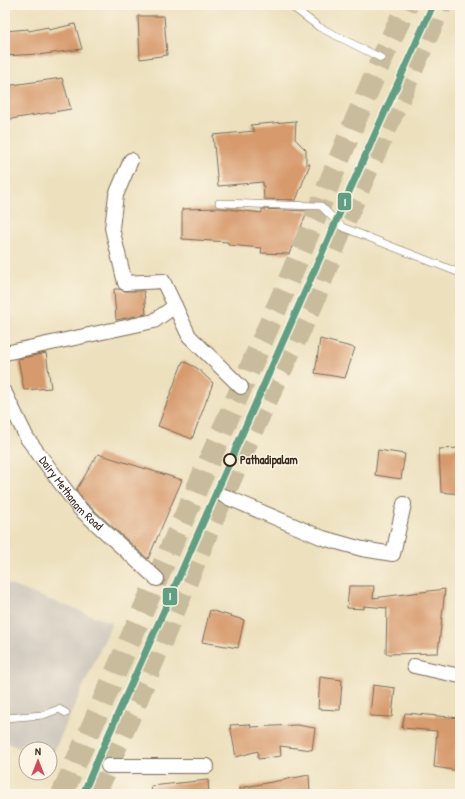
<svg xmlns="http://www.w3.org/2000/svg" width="465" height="799" viewBox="0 0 465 799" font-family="'Patrick Hand',sans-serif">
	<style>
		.industrial { fill: #cac3b8 }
		.building { fill: #d79a6c }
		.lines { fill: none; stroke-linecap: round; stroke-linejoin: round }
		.highway-tunnel { stroke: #c9bc9d; stroke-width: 22; stroke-dasharray: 22 11; stroke-linecap: butt }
		.lane-casing { stroke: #796a56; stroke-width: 8 }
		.street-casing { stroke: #796a56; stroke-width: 16 }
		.lane { stroke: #fff; stroke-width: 7 }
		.street { stroke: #fff; stroke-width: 14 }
		.metro-1-casing { stroke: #fcf5e5; stroke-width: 10 }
		.metro-1 { stroke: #609f82; stroke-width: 7 }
		.stop-dot { fill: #fcf5e5; stroke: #3b2a1e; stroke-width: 2 }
		.labels { text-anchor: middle; stroke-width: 3; stroke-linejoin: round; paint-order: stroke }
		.stop-label { font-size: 12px; font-weight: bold; fill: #3b2a1e; stroke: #fcf5e5; text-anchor: start }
		.street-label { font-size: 12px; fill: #3b2a1e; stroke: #fcf5e5 }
		.line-badge { stroke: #fcf5e5; stroke-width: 1.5 }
		.badge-label { font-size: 11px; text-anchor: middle; font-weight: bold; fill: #fff }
	</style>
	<rect width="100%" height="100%" fill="#fcf5e5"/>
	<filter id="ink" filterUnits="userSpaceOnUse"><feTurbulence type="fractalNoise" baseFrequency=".025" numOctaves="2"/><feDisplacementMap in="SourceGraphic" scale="8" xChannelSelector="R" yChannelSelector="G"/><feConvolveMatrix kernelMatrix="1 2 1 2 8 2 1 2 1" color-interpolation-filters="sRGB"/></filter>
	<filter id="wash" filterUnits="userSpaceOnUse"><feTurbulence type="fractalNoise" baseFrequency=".012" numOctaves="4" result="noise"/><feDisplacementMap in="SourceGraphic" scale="16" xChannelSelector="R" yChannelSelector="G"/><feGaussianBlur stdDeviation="0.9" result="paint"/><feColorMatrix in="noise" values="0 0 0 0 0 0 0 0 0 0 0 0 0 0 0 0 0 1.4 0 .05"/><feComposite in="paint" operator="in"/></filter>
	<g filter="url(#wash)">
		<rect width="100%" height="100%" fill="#ece0bd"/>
		<!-- industrial -->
		<path class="industrial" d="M 5,583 L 112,623 L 50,760 L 50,749 L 26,749 L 26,751 L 5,742 Z"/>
		<g id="blocks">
			<!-- building -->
			<path class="building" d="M 138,16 L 164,16 L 167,55 L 140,59 Z
				M 75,24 L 82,49 L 38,55 L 38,54 L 5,56 L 5,31 L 28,29 L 29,31 L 48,27 L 49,30 Z
				M 62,78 L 71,109 L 5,120 L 5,86 Z
				M 296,121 L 295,139 L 306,150 L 306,164 L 310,164 L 296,200 L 264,199 L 263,182 L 218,186 L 213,135 L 255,131 L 250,125 Z
				M 219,208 L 262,213 L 262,209 L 308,211 L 289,254 L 261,253 L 262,248 L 228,245 L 228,242 L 182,239 L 182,209 Z
				M 114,289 L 119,289 L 125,291 L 144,291 L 146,314 L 116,320 Z
				M 320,339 L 355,348 L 345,378 L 315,373 Z
				M 46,353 L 51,388 L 24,390 L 18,359 Z
				M 183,361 L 197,368 L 213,383 L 192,439 L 158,426 Z
				M 460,448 L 460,494 L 441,492 L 439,449 Z
				M 378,450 L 405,454 L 401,479 L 375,475 Z
				M 98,454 L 182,480 L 148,559 L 85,502 L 76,490 Z
				M 349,586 L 374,586 L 373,598 L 445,589 L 438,653 L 386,654 L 387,608 L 364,606 L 364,609 L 347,608 Z
				M 210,610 L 244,620 L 238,648 L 202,642 Z
				M 320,677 L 342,680 L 340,710 L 318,709 Z
				M 373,685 L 395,688 L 392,717 L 370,716 Z
				M 405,713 L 460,718 L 460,771 L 434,767 L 437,731 L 402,728 Z
				M 250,724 L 251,727 L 297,725 L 315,728 L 312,750 L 280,746 L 281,756 L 258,759 L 258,751 L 236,757 L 230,725 Z
				M 309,775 L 310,794 L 240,794 L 240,788 Z
				M 208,780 L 209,794 L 152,794 L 151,786 Z"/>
		</g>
	</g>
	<g filter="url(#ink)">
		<use href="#blocks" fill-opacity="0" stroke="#796a56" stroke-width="1"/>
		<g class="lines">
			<!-- highway-tunnel -->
			<path class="highway-tunnel" d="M 62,794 L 285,289 C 326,194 362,98 407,5
				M 95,794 L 134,707 L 213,519 L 254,427 L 313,303 L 342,227 L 441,5"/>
			<!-- lane casing -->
			<g class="lane-casing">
				<path id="lane" d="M 290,5 L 319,27 L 381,58
					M 219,203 L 321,206 L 342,227 L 460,273
					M 5,718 L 43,715 L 59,709 L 66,713"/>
			</g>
			<!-- street casing -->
			<g class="street-casing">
				<g id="street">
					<path d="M 131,160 L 116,195 L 112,228 L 125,283 L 163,281 L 175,306"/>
					<path d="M 5,353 L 154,321 L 175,306 L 189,336 L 241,387"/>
					<path id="s1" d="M 5,393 L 27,438 L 79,508 L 157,579"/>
					<path d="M 224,496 L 323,538 L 362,549 L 393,554 L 404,504"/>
					<path d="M 414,666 L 460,676"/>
					<path d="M 108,766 L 207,766"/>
				</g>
			</g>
			<!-- lane -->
			<use href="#lane" class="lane"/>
			<!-- street -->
			<use href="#street" class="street"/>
			<!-- metro-1 casing -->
			<g class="metro-1-casing">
				<path id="metro-1" d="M 83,794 C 110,730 139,667 167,604 C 255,403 343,204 433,5"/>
			</g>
			<!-- metro-1 -->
			<use href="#metro-1" class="metro-1"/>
		</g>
	</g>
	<!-- markers -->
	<circle class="stop-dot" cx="230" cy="460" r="6"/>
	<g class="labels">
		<!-- stop labels -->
		<g class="stop-label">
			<text x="240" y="464">Pathadipalam</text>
		</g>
		<!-- street labels -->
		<g class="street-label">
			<text dy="4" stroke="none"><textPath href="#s1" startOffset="121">Dairy Methanam Road</textPath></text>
		</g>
	</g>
	<g class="line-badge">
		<rect x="337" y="192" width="15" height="19" rx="4" fill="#609f82"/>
		<rect x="162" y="587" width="16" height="19" rx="4" fill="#609f82"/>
	</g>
	<g class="badge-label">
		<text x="345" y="206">I</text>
		<text x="170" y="600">I</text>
	</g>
	<!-- margin -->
	<rect width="465" height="799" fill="none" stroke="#fcf5e5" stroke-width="20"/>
	<!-- north arrow -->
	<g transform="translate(38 761)"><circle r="19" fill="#fcf5e5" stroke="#afa495"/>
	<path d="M0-3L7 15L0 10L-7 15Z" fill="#d1495b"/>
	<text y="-6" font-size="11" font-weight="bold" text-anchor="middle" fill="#3b2a1e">N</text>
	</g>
</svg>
